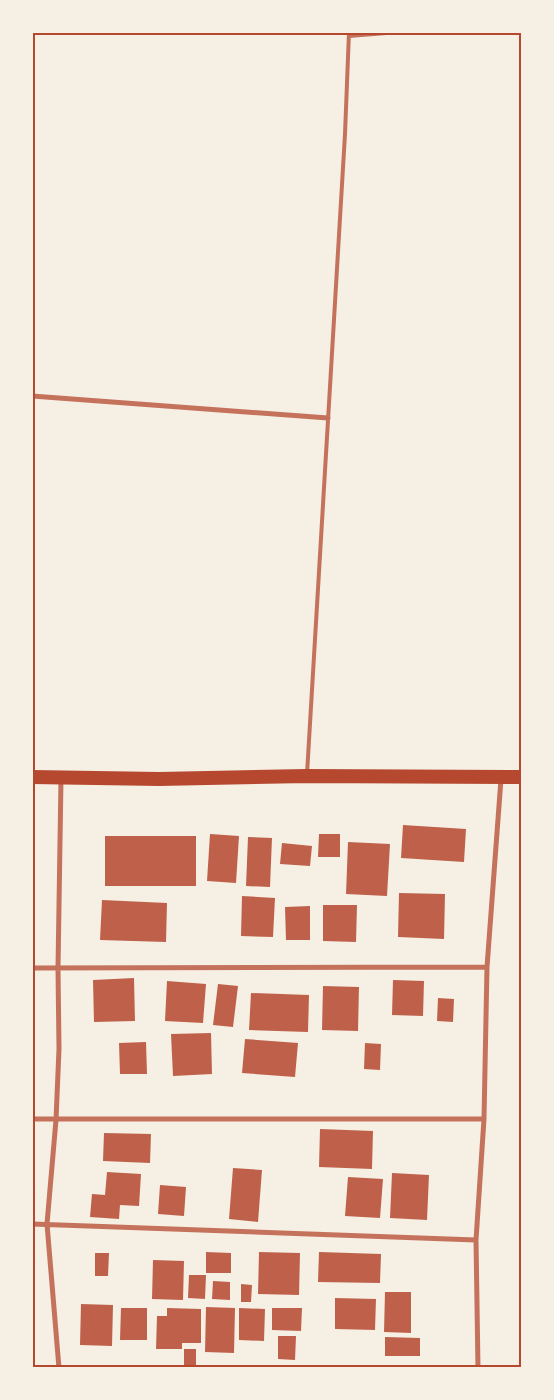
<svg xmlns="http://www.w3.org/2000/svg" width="554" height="1400" viewBox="0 0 554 1400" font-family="Signika,sans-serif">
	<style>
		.building { fill: #bf614a }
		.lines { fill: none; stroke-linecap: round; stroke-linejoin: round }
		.service { stroke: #c5725c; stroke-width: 4 }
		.minor { stroke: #c5725c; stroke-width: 5 }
		.trunk { stroke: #b5482f; stroke-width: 14 }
		.neatline { fill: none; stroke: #b5482f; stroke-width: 2 }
	</style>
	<rect width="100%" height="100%" fill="#f6efe4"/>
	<!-- building -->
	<path class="building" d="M 403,825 L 466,829 L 464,862 L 401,858 Z
		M 210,834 L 239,836 L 236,883 L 207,881 Z
		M 319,834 L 340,834 L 340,857 L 318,857 Z
		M 105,836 L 196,836 L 196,886 L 105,886 Z
		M 248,837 L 272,838 L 270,887 L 246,886 Z
		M 348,842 L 390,844 L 387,896 L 346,894 Z
		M 282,843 L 312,846 L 310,866 L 280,864 Z
		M 32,848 L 35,848 L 34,865 L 32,865 Z
		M 399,893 L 445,894 L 444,939 L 398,937 Z
		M 242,896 L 275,898 L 273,937 L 241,936 Z
		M 102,900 L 167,903 L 166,942 L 100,940 Z
		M 323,905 L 357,905 L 356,942 L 323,941 Z
		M 310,906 L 310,940 L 286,940 L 285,907 Z
		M 134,978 L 135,1021 L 94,1022 L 93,980 Z
		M 393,980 L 424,981 L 423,1016 L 392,1015 Z
		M 167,981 L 206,984 L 203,1023 L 165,1021 Z
		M 218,984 L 238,986 L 233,1027 L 213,1025 Z
		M 323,986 L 359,987 L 358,1031 L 322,1030 Z
		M 251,993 L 309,995 L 308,1032 L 249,1030 Z
		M 438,998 L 454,999 L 453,1022 L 437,1021 Z
		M 211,1033 L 212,1074 L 173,1076 L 171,1034 Z
		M 245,1039 L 298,1043 L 295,1077 L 242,1073 Z
		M 146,1042 L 147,1074 L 120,1074 L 119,1043 Z
		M 365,1043 L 381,1044 L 380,1070 L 364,1069 Z
		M 320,1129 L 373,1131 L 372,1169 L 319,1167 Z
		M 104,1133 L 151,1134 L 150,1163 L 103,1161 Z
		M 233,1168 L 262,1170 L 258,1222 L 229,1219 Z
		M 107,1172 L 141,1174 L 139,1206 L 120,1205 L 119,1219 L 90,1217 L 92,1194 L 105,1195 Z
		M 392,1173 L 429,1175 L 427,1220 L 390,1218 Z
		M 348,1177 L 383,1179 L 380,1218 L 345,1216 Z
		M 160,1185 L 186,1187 L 184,1216 L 158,1214 Z
		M 206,1252 L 231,1253 L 231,1273 L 206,1273 Z
		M 259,1252 L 300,1253 L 299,1295 L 258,1294 Z
		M 319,1252 L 381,1254 L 380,1283 L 318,1282 Z
		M 95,1253 L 109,1253 L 108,1276 L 95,1276 Z
		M 153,1260 L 184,1261 L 183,1300 L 152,1299 Z
		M 189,1275 L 206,1275 L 205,1299 L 188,1298 Z
		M 213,1281 L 230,1282 L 230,1300 L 212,1299 Z
		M 241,1284 L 252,1285 L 251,1302 L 241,1302 Z
		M 385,1292 L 411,1292 L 411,1333 L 384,1332 Z
		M 335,1298 L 376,1299 L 375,1330 L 335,1329 Z
		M 81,1304 L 113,1305 L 112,1346 L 80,1345 Z
		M 206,1307 L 235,1308 L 234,1353 L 205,1352 Z
		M 121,1308 L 147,1308 L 147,1340 L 120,1340 Z
		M 167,1308 L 201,1309 L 201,1343 L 182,1343 L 182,1349 L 156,1349 L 157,1316 L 167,1316 Z
		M 239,1308 L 265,1309 L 264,1341 L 239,1340 Z
		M 272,1308 L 302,1308 L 301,1331 L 272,1330 Z
		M 278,1336 L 296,1336 L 295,1360 L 278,1359 Z
		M 385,1337 L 420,1338 L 420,1356 L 385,1356 Z
		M 184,1349 L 196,1349 L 196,1365 L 184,1365 Z"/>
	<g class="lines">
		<!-- service -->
		<path class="service" d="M 349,36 L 399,32
			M 307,774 L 345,134 L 349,32"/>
		<!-- minor -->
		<path class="minor" d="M 32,396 L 328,418
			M 32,968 L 487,967
			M 32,1119 L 484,1119
			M 32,1224 L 476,1240
			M 59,1368 L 47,1224 L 56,1120 L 59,1049 L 58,968 L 61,779
			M 478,1368 L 476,1240 L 484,1119 L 487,967 L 501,779"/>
		<!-- trunk -->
		<path class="trunk" d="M 32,777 L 159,779 L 306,776 L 522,777"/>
	</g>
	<!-- border -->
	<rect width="554" height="1400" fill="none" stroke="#f6efe4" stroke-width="68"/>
	<rect x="34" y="34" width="486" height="1332" class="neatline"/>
</svg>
